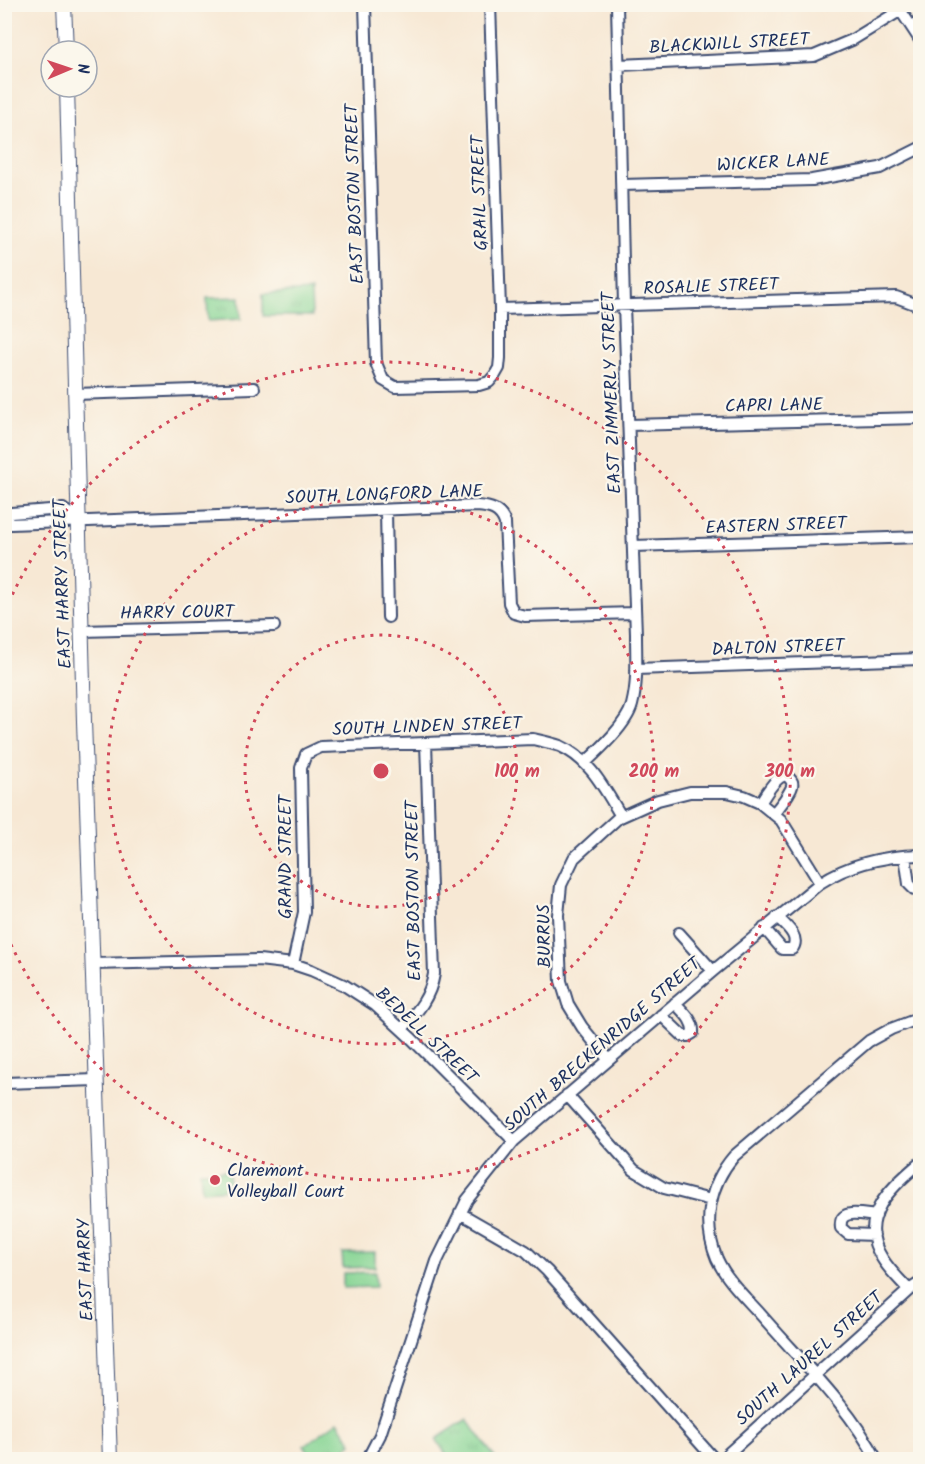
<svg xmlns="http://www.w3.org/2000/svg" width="925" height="1464" viewBox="0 0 925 1464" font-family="Kalam,sans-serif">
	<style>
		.grass { fill: #85d493; stroke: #508278; stroke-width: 1.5 }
		.park { fill: url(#park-tufts); stroke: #508278; stroke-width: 1.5 }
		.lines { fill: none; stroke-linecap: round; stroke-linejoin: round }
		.minor-casing { stroke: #3c4b70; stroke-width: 14 }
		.secondary-casing { stroke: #3c4b70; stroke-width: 16 }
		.minor { stroke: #fff; stroke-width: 10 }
		.secondary { stroke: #fff; stroke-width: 14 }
		.ring { fill: none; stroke: #d1495b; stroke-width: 3; stroke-dasharray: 3 6 }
		.poi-dot { fill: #d1495b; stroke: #fbf7ec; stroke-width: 2 }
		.labels { text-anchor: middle; stroke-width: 4.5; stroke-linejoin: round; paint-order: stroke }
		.street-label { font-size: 18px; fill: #1b2f5e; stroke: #fbf7ec }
		.poi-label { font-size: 18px; fill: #1b2f5e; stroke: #fbf7ec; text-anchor: start }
		.centre { fill: #d1495b; stroke: #fbf7ec; stroke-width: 3 }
		.ring-label { font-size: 18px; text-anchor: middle; font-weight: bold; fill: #d1495b; stroke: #fbf7ec; stroke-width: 4.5; stroke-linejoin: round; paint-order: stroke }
	</style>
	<defs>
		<pattern id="park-tufts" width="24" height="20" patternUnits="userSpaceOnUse" patternTransform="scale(1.5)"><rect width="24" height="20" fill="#85d493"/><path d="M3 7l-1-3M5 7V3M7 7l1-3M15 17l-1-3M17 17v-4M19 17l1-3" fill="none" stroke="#72b681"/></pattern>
	</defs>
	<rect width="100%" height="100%" fill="#fbf7ec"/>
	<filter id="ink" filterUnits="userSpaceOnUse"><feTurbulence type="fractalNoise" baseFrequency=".0167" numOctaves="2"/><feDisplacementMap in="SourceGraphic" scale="12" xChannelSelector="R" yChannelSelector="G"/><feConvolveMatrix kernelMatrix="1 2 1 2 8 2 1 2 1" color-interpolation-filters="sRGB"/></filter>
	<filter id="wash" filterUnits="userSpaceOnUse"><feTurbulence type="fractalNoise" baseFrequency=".008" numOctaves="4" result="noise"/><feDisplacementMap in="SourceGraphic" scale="24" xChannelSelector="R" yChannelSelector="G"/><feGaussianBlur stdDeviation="1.35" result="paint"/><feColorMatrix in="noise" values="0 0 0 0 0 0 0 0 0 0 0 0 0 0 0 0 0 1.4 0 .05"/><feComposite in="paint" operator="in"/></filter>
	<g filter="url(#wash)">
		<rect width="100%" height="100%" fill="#f7e8d4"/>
		<!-- grass -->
		<path class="grass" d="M 229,1170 L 230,1189 L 202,1191 L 200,1171 Z
			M 375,1252 L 375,1267 L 343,1268 L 342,1253 Z
			M 375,1272 L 376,1287 L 343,1288 L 343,1273 Z"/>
		<!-- park -->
		<path class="park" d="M 311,291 L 312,316 L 263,316 L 263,294 Z
			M 240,297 L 241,319 L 208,321 L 207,298 Z
			M 467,1419 L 496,1459 L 449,1459 L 436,1439 Z
			M 338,1421 L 352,1443 L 332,1459 L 314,1459 L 304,1446 Z"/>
	</g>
	<g filter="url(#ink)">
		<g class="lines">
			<!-- minor casing -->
			<g class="minor-casing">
				<path id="minor" d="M 365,4 L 376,363 L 383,380 L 395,387 L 479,385 L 489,382 L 495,375 L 499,368 L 500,358 L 500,309 L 490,4
					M 897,5 L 920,40
					M 619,65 L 814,56 L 852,40 L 901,10
					M 622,185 L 812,180 L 880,168 L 920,148
					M 500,309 L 896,297 L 920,306
					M 75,394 L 254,388
					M 629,425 L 920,418
					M 386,510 L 388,617
					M 4,519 L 11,513 L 63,509 L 79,521
					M 4,520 L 11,524 L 477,506 C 490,507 500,509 505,523 L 509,603 L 514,613 L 525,616 L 635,613
					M 633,546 L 920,537
					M 82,631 L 274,626
					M 636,669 L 920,659
					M 585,763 C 600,749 627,724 632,705 C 638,682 636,657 636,634 L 624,305 L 617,4
					M 760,803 C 765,796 781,766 790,779 C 793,782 793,785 791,789 C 787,797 780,806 774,813
					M 905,856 L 909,884 L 914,889 L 920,889
					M 764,928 L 782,949 L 792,949 C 801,937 786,926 777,917
					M 679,933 L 713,971
					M 92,964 L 259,960 L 293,964 L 311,970 L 344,985 L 375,1005 L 412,1039 L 514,1141
					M 293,964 L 304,912 L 301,768 L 306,754 L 321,747 L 533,739 C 542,741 552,743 560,746 C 590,759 605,790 621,816
					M 661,1015 L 683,1036 L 688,1036 L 693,1033 C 694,1020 683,1012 675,1003
					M 402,1029 C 417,1012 430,998 434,974 L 426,743
					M 608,1059 L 582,1027 L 568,1004 L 561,981 L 558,915 L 561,885 L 574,858 L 618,818 L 658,800 L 690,792 L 727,792 L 744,796 L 760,803 L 781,820 L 820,883
					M 4,1083 L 97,1080
					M 567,1095 L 634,1170 L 664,1188 L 711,1200
					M 460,1213 L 526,1251 L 547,1271 L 715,1460
					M 874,1235 L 848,1234 L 841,1228 C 838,1207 863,1215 876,1216
					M 909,1290 C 900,1280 889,1270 882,1258 C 856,1218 892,1186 920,1163
					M 367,1460 L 380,1435 L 437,1261 L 467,1200 L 514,1141 L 713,971 L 820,883 C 849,864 886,856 920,855
					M 721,1460 L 909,1290 L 920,1283
					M 877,1460 C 849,1406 802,1362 762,1316 C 746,1298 727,1281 717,1259 C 702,1223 709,1185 734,1156 L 869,1041 L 891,1029 L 920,1018"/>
			</g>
			<!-- secondary casing -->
			<g class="secondary-casing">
				<path id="secondary" d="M 64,4 L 66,51
					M 67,87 L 84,721 L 110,1460"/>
			</g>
			<!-- minor -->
			<use href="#minor" class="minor"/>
			<!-- secondary -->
			<use href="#secondary" class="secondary"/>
		</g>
	</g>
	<!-- distance rings -->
	<g class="ring">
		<circle cx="381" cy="771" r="136"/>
		<circle cx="381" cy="771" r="273"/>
		<path d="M5 611A409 409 0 1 1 5 931"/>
	</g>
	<!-- markers -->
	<circle class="poi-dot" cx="215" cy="1180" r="6"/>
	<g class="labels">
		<!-- street labels -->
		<g class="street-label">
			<text transform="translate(729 43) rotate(-3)" y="6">BLACKWILL STREET</text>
			<text transform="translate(773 162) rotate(-3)" y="6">WICKER LANE</text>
			<text transform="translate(479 193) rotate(-92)" y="6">GRAIL STREET</text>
			<text transform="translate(354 194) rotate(-92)" y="6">EAST BOSTON STREET</text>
			<text transform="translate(711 286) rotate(-2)" y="6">ROSALIE STREET</text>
			<text transform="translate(611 393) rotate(-92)" y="6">EAST ZIMMERLY STREET</text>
			<text transform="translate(774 405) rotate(-1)" y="6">CAPRI LANE</text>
			<text transform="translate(384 494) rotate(-2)" y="6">SOUTH LONGFORD LANE</text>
			<text transform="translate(776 525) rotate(-2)" y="6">EASTERN STREET</text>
			<text transform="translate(62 584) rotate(-92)" y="6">EAST HARRY STREET</text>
			<text transform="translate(177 612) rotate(-1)" y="6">HARRY COURT</text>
			<text transform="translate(778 647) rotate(-2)" y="6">DALTON STREET</text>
			<text transform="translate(427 726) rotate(-2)" y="6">SOUTH LINDEN STREET</text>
			<text transform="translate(285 857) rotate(-90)" y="6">GRAND STREET</text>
			<text transform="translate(413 891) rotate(-91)" y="6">EAST BOSTON STREET</text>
			<text transform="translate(544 936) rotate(-91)" y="6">BURRUS</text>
			<text transform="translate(427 1035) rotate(43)" y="6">BEDELL STREET</text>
			<text transform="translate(602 1044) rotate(-41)" y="6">SOUTH BRECKENRIDGE STREET</text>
			<text transform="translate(85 1270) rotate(-92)" y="6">EAST HARRY</text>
			<text transform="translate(809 1358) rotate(-42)" y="6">SOUTH LAUREL STREET</text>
		</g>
		<!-- poi labels -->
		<g class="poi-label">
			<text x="227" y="1176">Claremont<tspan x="227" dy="21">Volleyball Court</tspan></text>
		</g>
	</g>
	<circle cx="381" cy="771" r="9" class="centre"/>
	<g class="ring-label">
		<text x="517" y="777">100 m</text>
		<text x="654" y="777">200 m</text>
		<text x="790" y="777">300 m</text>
	</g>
	<!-- margin -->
	<rect width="925" height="1464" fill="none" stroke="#fbf7ec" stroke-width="24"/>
	<!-- north arrow -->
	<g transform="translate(69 69) rotate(88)"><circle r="28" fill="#fbf7ec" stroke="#a1a7b3" stroke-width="1.5"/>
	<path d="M0-4.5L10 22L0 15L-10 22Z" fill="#d1495b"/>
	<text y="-9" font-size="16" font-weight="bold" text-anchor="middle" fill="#1b2f5e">N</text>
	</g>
</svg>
